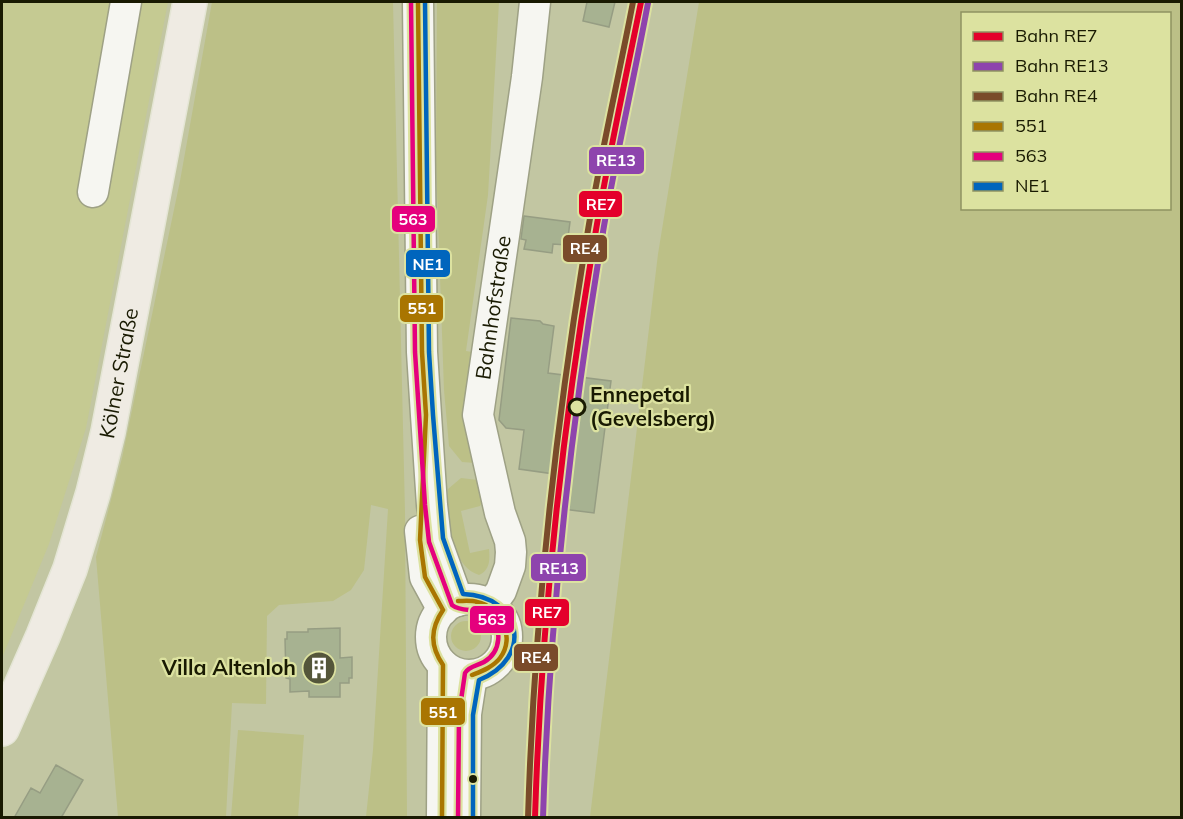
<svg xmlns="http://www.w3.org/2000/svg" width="1183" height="819" viewBox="0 0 1183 819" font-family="Mulish,sans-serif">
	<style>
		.built { fill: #c5ca92 }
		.green { fill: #bcc087; fill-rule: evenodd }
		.building { fill: #a7b291; stroke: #969d83; stroke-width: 1.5 }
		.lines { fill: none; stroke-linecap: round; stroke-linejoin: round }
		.minor-casing { stroke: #9ea185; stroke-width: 33 }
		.major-casing { stroke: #e4e5d5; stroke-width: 36 }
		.minor { stroke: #f6f6f1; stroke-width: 30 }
		.major { stroke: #efebe3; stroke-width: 33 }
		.bus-1-casing { stroke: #dce2a0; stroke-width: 9 }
		.bus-2-casing { stroke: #dce2a0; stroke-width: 9 }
		.bus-3-casing { stroke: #dce2a0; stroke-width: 9 }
		.bus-1 { stroke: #a97501; stroke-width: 4.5 }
		.bus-2 { stroke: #e5007d; stroke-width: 4.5 }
		.bus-3 { stroke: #0065bd; stroke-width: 4.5 }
		.rail-1-casing { stroke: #dce2a0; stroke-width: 10 }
		.rail-2-casing { stroke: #dce2a0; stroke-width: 10 }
		.rail-3-casing { stroke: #dce2a0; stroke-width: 10 }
		.rail-1 { stroke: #e4002b; stroke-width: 6 }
		.rail-2 { stroke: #8e44ad; stroke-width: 6 }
		.rail-3 { stroke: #7a4b2a; stroke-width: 6 }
		.stop-dot { fill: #dce2a0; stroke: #191a02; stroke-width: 3 }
		.bus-dot { fill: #191a02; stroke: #dce2a0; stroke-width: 2 }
		.labels { text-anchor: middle; stroke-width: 4.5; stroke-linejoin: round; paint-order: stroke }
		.street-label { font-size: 21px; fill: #191a02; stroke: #dce2a0 }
		.stop-label { font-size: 21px; font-weight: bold; fill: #191a02; stroke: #dce2a0; text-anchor: start }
		.poi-label { font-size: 21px; font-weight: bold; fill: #191a02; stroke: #dce2a0; text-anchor: end }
		.line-badge { stroke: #dce2a0; stroke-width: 2 }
		.badge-label { font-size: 16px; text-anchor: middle; font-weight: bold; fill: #fff }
	</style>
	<rect width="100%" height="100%" fill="#c2c6a2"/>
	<!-- built -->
	<path class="built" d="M 2,2 L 168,2 L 86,428 L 49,544 L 2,658 Z"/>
	<!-- green -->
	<path class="green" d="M 212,2 L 393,2 L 405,512 L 407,817 L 366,817 L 373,750 L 388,509 L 371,505 L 364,570 L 351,590 L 333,601 L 279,605 L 267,616 L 266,704 L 232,703 L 226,817 L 118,817 L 96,557 L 122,458 L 180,181 Z
		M 437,2 L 499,2 L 488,195 L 466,351 L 472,352 L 475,463 L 462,462 L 449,446 L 444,390 L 436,163 Z
		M 699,2 L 1181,2 L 1181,817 L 590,817 L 658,254 ZM 962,14 L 1170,14 L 1170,208 L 962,208 Z
		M 461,478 L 478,480 L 484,499 L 480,506 L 461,511 L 470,553 L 489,549 C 490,560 490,570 479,575 C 450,566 445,514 448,489 Z
		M451 636a15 15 0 1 1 30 0a15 15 0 1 1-30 0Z
		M 238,730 L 304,735 L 298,817 L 231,817 Z"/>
	<!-- building -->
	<path class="building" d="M 587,2 L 615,2 L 609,27 L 583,21 Z
		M 524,216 L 570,222 L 567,245 L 553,244 L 552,253 L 524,249 L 526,240 L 521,239 Z
		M 511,318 L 540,321 L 543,324 L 554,326 L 548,373 L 611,381 L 594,513 L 563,509 L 568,476 L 519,469 L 524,430 L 506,428 L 499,420 Z
		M 340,628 L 340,658 L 352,657 L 352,678 L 349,678 L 349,683 L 340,683 L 340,697 L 309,697 L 309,691 L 290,692 L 290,679 L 286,678 L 285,639 L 287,639 L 287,632 L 308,632 L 308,629 Z
		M 56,765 L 83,780 L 61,818 L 14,818 L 31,788 L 40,793 Z"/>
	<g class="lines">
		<!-- minor casing -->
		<g class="minor-casing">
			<g id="minor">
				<path d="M 418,2 L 422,352 L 426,415 L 432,505 L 436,540 L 458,601"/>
				<path d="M 93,192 L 126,2"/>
				<path d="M 420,531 L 425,577 L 443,610"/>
				<circle cx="469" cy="637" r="38"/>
				<path id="s1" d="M 490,606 L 501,591 L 510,566 L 511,552 L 510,541 L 500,513 L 478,415 L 527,77 L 535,2"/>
				<path d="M 442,818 L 443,665"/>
				<path d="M 465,818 L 466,714 L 472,675"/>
			</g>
		</g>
		<!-- major casing -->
		<g class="major-casing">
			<g id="major">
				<path id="s2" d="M 2,729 L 43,636 L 70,569 L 93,493 L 108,432 L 190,2"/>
			</g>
		</g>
		<!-- minor -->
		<use href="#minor" class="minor"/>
		<!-- major -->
		<use href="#major" class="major"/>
		<!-- bus-1 casing -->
		<g class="bus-1-casing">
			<path id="bus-1" d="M 418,2 L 422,352 L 426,415 L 420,540 L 425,577 L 443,610
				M 458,601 C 464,601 471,600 477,602 C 501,607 516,637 500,658 C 493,667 482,671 472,675
				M 442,818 L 443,665 C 430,646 430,629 443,610"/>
		</g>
		<!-- bus-2 casing -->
		<g class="bus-2-casing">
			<path id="bus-2" d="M 411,2 L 415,352 L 425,505 L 429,542 L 452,605 C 462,613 476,607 487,615 C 504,627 501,652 484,662 C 477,666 469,666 465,673 L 459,714 L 458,818"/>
		</g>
		<!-- bus-3 casing -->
		<g class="bus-3-casing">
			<path id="bus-3" d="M 425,2 L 429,352 L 433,415 L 443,538 L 463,594 C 522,596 534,658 479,680 L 473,715 L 473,818"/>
		</g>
		<!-- bus-1 -->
		<use href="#bus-1" class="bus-1"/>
		<!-- bus-2 -->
		<use href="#bus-2" class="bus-2"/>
		<!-- bus-3 -->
		<use href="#bus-3" class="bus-3"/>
		<!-- rail-1 casing -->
		<g class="rail-1-casing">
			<path id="rail-1" d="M 535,818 C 541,619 563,420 597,224 C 610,150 626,76 641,2"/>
		</g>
		<!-- rail-2 casing -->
		<g class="rail-2-casing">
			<path id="rail-2" d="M 543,818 C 549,620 571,422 604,226 C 617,152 634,78 648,3"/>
		</g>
		<!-- rail-3 casing -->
		<g class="rail-3-casing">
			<path id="rail-3" d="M 528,818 C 534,619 556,420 589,224 C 602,149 619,75 633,2"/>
		</g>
		<!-- rail-1 -->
		<use href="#rail-1" class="rail-1"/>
		<!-- rail-2 -->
		<use href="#rail-2" class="rail-2"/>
		<!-- rail-3 -->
		<use href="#rail-3" class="rail-3"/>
	</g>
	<!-- icons -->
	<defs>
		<g id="building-disc" transform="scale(1.725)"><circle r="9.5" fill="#54563a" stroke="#dce2a0"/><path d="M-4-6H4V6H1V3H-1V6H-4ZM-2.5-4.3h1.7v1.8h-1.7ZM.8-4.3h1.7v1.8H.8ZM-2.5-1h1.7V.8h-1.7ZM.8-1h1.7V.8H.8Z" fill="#fff"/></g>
	</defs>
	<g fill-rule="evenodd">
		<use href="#building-disc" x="319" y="668"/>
	</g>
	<!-- markers -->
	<circle class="stop-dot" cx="577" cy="407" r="8"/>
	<circle class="bus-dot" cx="473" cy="779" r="5"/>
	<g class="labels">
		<!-- street labels -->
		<g class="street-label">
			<text dy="7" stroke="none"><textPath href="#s1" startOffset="309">Bahnhofstraße</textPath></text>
			<text dy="7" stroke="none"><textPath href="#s2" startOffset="376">Kölner Straße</textPath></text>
		</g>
		<!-- stop labels -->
		<g class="stop-label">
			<text x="590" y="402">Ennepetal<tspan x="590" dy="24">(Gevelsberg)</tspan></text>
		</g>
		<!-- poi labels -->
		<g class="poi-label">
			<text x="296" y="675">Villa Altenloh</text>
		</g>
	</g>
	<g class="line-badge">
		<rect x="588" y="146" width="57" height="29" rx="6" fill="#8e44ad"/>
		<rect x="578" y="190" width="45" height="28" rx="6" fill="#e4002b"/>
		<rect x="391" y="205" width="45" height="28" rx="6" fill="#e5007d"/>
		<rect x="562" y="234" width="46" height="29" rx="6" fill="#7a4b2a"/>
		<rect x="405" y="249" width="46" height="29" rx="6" fill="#0065bd"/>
		<rect x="399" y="294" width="45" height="29" rx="6" fill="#a97501"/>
		<rect x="530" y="553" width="57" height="29" rx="6" fill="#8e44ad"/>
		<rect x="524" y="598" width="46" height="29" rx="6" fill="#e4002b"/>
		<rect x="469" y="605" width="46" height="29" rx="6" fill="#e5007d"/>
		<rect x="513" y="643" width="46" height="29" rx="6" fill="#7a4b2a"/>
		<rect x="420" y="697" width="46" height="29" rx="6" fill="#a97501"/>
	</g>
	<g class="badge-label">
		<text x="616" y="166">RE13</text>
		<text x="601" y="210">RE7</text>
		<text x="413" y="225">563</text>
		<text x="585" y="254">RE4</text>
		<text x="428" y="270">NE1</text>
		<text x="422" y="314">551</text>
		<text x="559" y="574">RE13</text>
		<text x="547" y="618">RE7</text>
		<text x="492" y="625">563</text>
		<text x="536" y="663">RE4</text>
		<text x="443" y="718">551</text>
	</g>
	<!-- border -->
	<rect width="1183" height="819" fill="none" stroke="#191a02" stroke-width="6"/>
	<!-- legend -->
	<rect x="961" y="12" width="210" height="198" fill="#dce2a0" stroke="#8e9261" stroke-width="1.5"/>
	<rect x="973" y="32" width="30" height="9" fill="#e4002b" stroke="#8e9261" stroke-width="1.5"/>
	<text x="1015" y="42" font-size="18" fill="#191a02">Bahn RE7</text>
	<rect x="973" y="62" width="30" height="9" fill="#8e44ad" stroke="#8e9261" stroke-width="1.5"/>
	<text x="1015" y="72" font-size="18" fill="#191a02">Bahn RE13</text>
	<rect x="973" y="92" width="30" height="9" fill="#7a4b2a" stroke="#8e9261" stroke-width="1.5"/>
	<text x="1015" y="102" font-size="18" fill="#191a02">Bahn RE4</text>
	<rect x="973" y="122" width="30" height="9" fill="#a97501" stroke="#8e9261" stroke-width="1.5"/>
	<text x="1015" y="132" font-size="18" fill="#191a02">551</text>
	<rect x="973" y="152" width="30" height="9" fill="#e5007d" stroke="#8e9261" stroke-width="1.5"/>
	<text x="1015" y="162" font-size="18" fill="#191a02">563</text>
	<rect x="973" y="182" width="30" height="9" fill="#0065bd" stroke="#8e9261" stroke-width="1.5"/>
	<text x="1015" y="192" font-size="18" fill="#191a02">NE1</text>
</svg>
